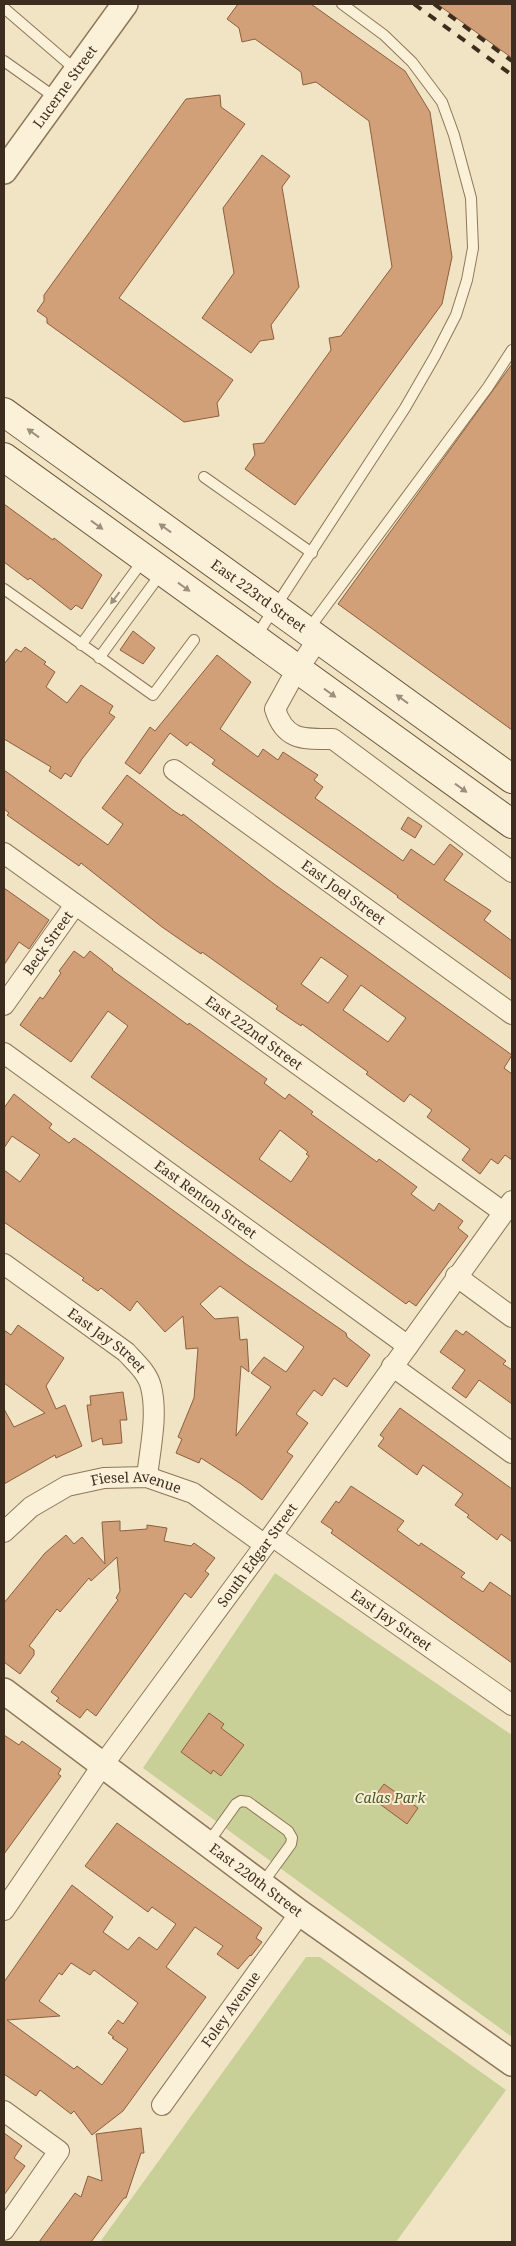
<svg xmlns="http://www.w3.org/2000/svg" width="516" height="2246" viewBox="0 0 516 2246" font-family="'Noto Serif',serif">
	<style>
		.green { fill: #c8d097 }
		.building { fill: #d19f78; stroke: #8d5f3e; fill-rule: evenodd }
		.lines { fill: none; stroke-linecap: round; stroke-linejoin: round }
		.service-casing { stroke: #8d7659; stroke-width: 12 }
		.minor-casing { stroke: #8d7659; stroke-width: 22 }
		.tertiary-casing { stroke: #8d7659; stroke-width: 28 }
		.secondary-casing { stroke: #6f573c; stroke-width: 30 }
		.service { stroke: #fbf1d9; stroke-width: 10 }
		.minor { stroke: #fbf1d9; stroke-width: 20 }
		.tertiary { stroke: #fbf1d9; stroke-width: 25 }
		.secondary { stroke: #fbf1d9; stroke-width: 28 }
		.rail { stroke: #3c2d1e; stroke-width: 4; stroke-dasharray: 9 9; stroke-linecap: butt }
		.oneway { fill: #9c8f7c }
		.labels { text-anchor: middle; stroke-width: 4; stroke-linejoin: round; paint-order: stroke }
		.street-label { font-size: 14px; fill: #3c2d1e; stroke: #f8eed5 }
		.park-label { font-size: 14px; font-style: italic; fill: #4b5a24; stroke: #f8eed5 }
	</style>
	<rect width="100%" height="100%" fill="#f1e4c4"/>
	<!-- green -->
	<path class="green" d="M 275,1573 L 512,1735 L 512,2037 L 143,1768 Z
		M 306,1957 L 320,1957 L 506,2090 L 396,2242 L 100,2242 Z"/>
	<!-- building -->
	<path class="building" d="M 238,4 L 311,4 L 405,71 L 430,112 L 452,257 L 442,304 L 295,505 L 245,469 L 255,455 L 253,444 L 264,443 L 331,350 L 329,338 L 341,336 L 392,267 L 369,121 L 316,82 L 303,85 L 301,72 L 255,39 L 242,42 L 239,28 L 227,19 Z
		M 437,4 L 512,4 L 512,58 Z
		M 220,95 L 221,107 L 245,124 L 119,298 L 233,380 L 217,403 L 219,416 L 184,422 L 47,323 L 47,318 L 37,311 L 44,301 L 44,295 L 186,99 Z
		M 262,155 L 290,176 L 282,187 L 299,287 L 271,325 L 274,339 L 260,341 L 251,353 L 202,318 L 234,273 L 223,208 Z
		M 512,364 L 512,730 L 338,604 Z
		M 4,504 L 53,540 L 54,538 L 102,575 L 82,609 L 76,605 L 71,610 L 30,578 L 28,580 L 4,562 Z
		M 133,631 L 155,648 L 143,664 L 120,650 Z
		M 25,647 L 46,662 L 44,664 L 55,672 L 46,687 L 67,703 L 81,685 L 113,706 L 109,713 L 115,717 L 82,759 L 71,777 L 65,773 L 61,779 L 49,771 L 51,767 L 4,739 L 4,664 L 16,649 L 21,652 Z
		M 217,655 L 251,682 L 220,729 L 258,757 L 263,749 L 278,760 L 283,752 L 318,775 L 314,780 L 323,787 L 315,798 L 403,861 L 411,849 L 434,865 L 450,844 L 463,854 L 444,880 L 491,911 L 484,920 L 512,941 L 512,980 L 397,897 L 398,896 L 212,764 L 215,760 L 190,742 L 187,746 L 170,733 L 140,774 L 125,763 L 150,727 L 155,731 Z
		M 4,770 L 108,845 L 123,824 L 102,808 L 127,775 L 174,811 L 182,816 L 183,814 L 274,884 L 512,1055 L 504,1068 L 512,1074 L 512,1160 L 505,1155 L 498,1164 L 491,1159 L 480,1174 L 462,1160 L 470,1149 L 427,1117 L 432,1110 L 410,1094 L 404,1102 L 366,1074 L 368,1072 L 302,1024 L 301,1026 L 276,1009 L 278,1006 L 202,952 L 201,954 L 162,927 L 81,863 L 79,866 L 7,815 L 9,813 L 4,809 ZM 321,957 L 348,976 L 328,1003 L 301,984 ZM 361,985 L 406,1018 L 388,1042 L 343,1010 Z
		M 408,817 L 422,826 L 415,838 L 401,829 Z
		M 4,888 L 49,920 L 29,949 L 19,942 L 4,965 Z
		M 74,951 L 84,958 L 90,951 L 113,969 L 112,970 L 188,1025 L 189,1023 L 267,1079 L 264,1083 L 285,1099 L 289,1094 L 313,1112 L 311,1114 L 377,1162 L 379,1159 L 417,1187 L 411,1194 L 434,1211 L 439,1203 L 463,1221 L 458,1228 L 468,1236 L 416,1306 L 409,1301 L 406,1304 L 91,1077 L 128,1026 L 108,1011 L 71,1062 L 20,1025 L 40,997 L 43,999 L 61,973 L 59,971 ZM 280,1130 L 308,1152 L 306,1154 L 309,1156 L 291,1182 L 259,1159 Z
		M 14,1094 L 52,1124 L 49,1128 L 69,1143 L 74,1138 L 87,1147 L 246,1264 L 346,1333 L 347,1337 L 370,1355 L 347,1387 L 334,1378 L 322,1396 L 314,1390 L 296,1414 L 308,1423 L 287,1452 L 293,1456 L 262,1500 L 241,1484 L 201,1458 L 199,1463 L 176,1453 L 182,1439 L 178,1437 L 194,1398 L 198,1348 L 186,1349 L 183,1316 L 165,1332 L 137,1301 L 130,1311 L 101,1288 L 98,1291 L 82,1280 L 84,1278 L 4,1222 L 4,1170 L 20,1182 L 40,1155 L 12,1136 L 4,1148 L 4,1108 ZM 220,1286 L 304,1347 L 286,1372 L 264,1357 L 251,1373 L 271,1387 L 236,1436 L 241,1366 L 249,1372 L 247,1339 L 240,1340 L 238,1317 L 215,1319 L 200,1304 Z
		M 18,1325 L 64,1358 L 46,1386 L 56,1409 L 65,1405 L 82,1446 L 56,1458 L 55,1455 L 4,1484 L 4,1409 L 14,1427 L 45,1413 L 4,1383 L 4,1330 L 11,1335 Z
		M 456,1330 L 463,1335 L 466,1331 L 506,1361 L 503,1364 L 512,1370 L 512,1404 L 479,1380 L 466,1398 L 452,1388 L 465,1370 L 440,1352 Z
		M 123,1392 L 127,1420 L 120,1420 L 122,1443 L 103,1445 L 102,1438 L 92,1442 L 87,1405 L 91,1405 L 90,1396 Z
		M 400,1408 L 512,1489 L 512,1542 L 501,1534 L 497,1540 L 467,1517 L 469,1515 L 455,1505 L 463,1494 L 423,1465 L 417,1475 L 378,1446 L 384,1438 L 380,1435 Z
		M 351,1486 L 404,1521 L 397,1530 L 419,1546 L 421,1543 L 465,1573 L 461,1577 L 483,1592 L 490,1582 L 512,1597 L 512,1663 L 331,1533 L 333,1530 L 321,1522 L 336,1501 L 339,1503 Z
		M 120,1521 L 120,1531 L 147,1529 L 147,1525 L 167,1528 L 164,1541 L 191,1546 L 194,1543 L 215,1558 L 205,1571 L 209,1574 L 191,1598 L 185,1593 L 96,1716 L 87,1709 L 80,1718 L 56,1701 L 59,1698 L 51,1692 L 118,1600 L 116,1598 L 120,1591 L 117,1557 L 91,1581 L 89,1578 L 60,1612 L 57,1609 L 29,1646 L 34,1650 L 34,1655 L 20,1674 L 4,1662 L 4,1603 L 45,1553 L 66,1535 L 74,1544 L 82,1537 L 105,1564 L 102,1522 Z
		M 209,1713 L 224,1724 L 221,1728 L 244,1745 L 221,1776 L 213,1770 L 211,1774 L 181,1752 Z
		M 4,1735 L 19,1745 L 22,1741 L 61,1769 L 58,1774 L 61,1776 L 4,1854 Z
		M 384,1784 L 418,1808 L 407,1824 L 373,1799 Z
		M 117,1823 L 262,1928 L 256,1938 L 262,1942 L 251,1956 L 250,1955 L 238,1969 L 217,1954 L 223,1946 L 195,1927 L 166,1967 L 206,1997 L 123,2111 L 92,2135 L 74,2111 L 71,2114 L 40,2090 L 36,2096 L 4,2074 L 4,1982 L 72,1885 L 113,1917 L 103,1932 L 128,1950 L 139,1937 L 157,1950 L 176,1924 L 152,1907 L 148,1912 L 85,1866 ZM 71,1963 L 90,1975 L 94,1970 L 138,2003 L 123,2024 L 118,2020 L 108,2033 L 114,2037 L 112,2038 L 128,2049 L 102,2085 L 77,2066 L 74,2069 L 7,2020 L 60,2016 L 39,2001 L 59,1973 L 62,1975 Z
		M 141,2128 L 144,2153 L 141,2153 L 126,2198 L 124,2198 L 91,2242 L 39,2242 L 75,2193 L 81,2197 L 88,2176 L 102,2181 L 96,2134 Z
		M 4,2133 L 22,2146 L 14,2158 L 25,2166 L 4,2195 Z"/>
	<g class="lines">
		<!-- service casing -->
		<g class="service-casing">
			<path id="service" d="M 4,8 L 76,70
				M 4,61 L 56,98
				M 204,477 L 312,553
				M 4,589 L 153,695 L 194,640
				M 308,630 L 488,387 L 512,350
				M 255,638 L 405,408 L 435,356 L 456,315 L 467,280 L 473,248 L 471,198 L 454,135 L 442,102 L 412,62 L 384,35 L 342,4
				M 81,645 L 144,559
				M 99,658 L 162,572
				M 208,1843 L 236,1804 L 241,1801 L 248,1802 L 288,1831 L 292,1838 L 291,1844 L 262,1884"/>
		</g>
		<!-- minor casing -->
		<g class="minor-casing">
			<g id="minor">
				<path d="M 318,639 L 291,680 L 275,709 C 285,741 303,739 333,739 L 512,872"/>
				<path id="s1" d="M 174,770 L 512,1014"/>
				<path id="s2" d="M 4,853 L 503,1212"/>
				<path id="s3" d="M 4,1005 L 75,905"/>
				<path id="s4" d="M 4,1053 L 408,1346"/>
				<path id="s5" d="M 4,1264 L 126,1352 C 135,1362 148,1373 151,1387 C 158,1415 150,1449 147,1477"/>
				<path d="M 456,1276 L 512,1317"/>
				<path d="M 392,1366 L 512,1453"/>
				<path id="s6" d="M 4,1532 L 31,1507 L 67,1486 L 104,1478 L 147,1477 L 193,1493 L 265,1545"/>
				<path id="s7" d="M 272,1536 L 512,1705"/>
				<path id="s8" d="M 4,1910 L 102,1766 L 265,1545 L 512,1201"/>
				<path id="s9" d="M 162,2105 L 300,1913"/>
				<path d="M 4,2111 L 59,2151 L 4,2230"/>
			</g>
		</g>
		<!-- tertiary casing -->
		<g class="tertiary-casing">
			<g id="tertiary">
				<path id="s10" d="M 4,171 L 125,4"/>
				<path id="s11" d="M 4,1691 L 300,1913 L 512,2063"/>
			</g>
		</g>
		<!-- secondary casing -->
		<g class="secondary-casing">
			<g id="secondary">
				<path id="s12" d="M 4,412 L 512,779"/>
				<path d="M 4,457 L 512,824"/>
			</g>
		</g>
		<!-- service -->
		<use href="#service" class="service"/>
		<!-- minor -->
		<use href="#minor" class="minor"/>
		<!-- tertiary -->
		<use href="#tertiary" class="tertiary"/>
		<!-- secondary -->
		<use href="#secondary" class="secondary"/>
		<!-- rail -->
		<path class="rail" d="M 414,4 L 512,75
			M 434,4 L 512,61"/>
	</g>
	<!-- one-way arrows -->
	<defs><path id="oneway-solid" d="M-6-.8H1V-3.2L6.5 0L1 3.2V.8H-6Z" transform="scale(1.25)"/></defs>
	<g class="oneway">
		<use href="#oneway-solid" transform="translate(33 433) rotate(-144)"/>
		<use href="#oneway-solid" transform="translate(97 525) rotate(36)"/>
		<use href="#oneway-solid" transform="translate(165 528) rotate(-144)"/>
		<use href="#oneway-solid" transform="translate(184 587) rotate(36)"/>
		<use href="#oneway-solid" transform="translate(115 598) rotate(127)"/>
		<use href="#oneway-solid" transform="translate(330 693) rotate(36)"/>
		<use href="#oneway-solid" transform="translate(402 699) rotate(-144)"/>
		<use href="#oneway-solid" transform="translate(461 788) rotate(36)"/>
	</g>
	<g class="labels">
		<!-- street labels -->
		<g class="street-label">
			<text dy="5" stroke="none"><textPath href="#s10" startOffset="104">Lucerne Street</textPath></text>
			<text dy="5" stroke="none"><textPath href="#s12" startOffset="314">East 223rd Street</textPath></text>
			<text dy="5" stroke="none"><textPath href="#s1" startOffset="209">East Joel Street</textPath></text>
			<text dy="5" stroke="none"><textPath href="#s3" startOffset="76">Beck Street</textPath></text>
			<text dy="5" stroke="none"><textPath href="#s2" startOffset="308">East 222nd Street</textPath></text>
			<text dy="5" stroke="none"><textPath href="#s4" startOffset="249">East Renton Street</textPath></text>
			<text dy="5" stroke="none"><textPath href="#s5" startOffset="128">East Jay Street</textPath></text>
			<text dy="5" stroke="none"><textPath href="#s6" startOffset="149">Fiesel Avenue</textPath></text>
			<text dy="5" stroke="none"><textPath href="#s8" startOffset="436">South Edgar Street</textPath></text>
			<text dy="5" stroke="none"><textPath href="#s7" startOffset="146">East Jay Street</textPath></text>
			<text dy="5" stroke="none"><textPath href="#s11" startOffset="315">East 220th Street</textPath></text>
			<text dy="5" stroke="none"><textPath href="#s9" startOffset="118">Foley Avenue</textPath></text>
		</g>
		<!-- park labels -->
		<g class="park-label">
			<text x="390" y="1803">Calas Park</text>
		</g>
	</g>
	<!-- border -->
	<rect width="516" height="2246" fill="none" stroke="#3c2d1e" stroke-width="10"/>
</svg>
